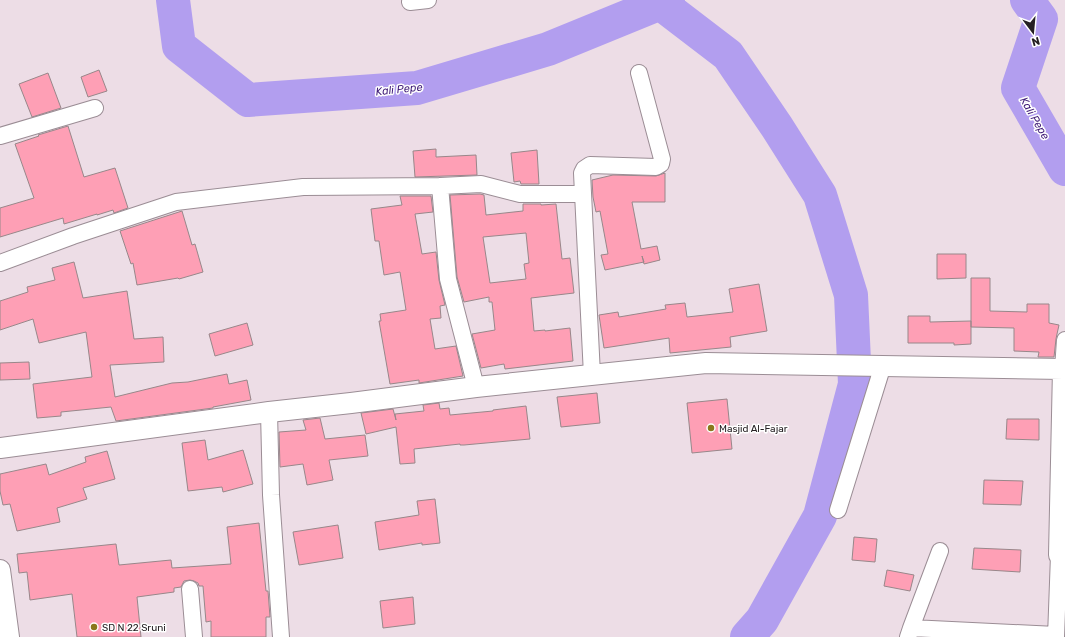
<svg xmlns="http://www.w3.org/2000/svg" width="1065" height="637" viewBox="0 0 1065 637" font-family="Rubik,sans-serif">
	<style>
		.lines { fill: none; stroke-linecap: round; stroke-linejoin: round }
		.river { stroke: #b29eef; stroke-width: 34 }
		.building { fill: #fe9fb5; stroke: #98878a; fill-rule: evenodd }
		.minor-casing { stroke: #9b8d95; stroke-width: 18 }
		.tertiary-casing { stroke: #9b8d95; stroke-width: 22 }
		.minor { stroke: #fff; stroke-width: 16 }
		.tertiary { stroke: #fff; stroke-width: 20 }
		.poi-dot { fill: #89781c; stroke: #fff; stroke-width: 1.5 }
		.labels { text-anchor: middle; stroke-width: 3; stroke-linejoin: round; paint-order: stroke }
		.poi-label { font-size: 10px; fill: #252023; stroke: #fff; text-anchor: start }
		.water-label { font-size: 11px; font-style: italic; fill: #3d1976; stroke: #fff }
	</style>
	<rect width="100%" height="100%" fill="#eddde6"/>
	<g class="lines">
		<!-- river -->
		<path class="river" d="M 173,0 L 179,46 L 248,100 L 417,88 L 548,49 L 668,0
			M 1027,0 L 1041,19 L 1018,88 L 1065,169
			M 660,3 L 728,55 L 777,127 L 820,195 L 851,295 L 855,384 L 820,516 L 762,620 L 747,637"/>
	</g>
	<!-- building -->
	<path class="building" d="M 99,70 L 107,91 L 88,97 L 81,77 Z
		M 48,73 L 61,108 L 32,117 L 19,84 Z
		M 68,126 L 84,177 L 115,168 L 128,208 L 114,213 L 113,210 L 97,215 L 97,214 L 64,224 L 63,218 L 0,237 L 0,208 L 34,198 L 15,144 L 39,136 L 38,135 Z
		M 436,149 L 436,157 L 476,155 L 477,175 L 415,177 L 413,151 Z
		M 537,150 L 539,184 L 521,184 L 520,181 L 514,182 L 511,153 Z
		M 665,173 L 665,202 L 632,202 L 641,249 L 657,246 L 660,260 L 644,264 L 642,256 L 644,262 L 605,270 L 601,255 L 608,254 L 600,211 L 596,212 L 593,197 L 592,180 L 613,175 L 656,176 Z
		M 480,194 L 484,195 L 486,215 L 523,211 L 523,204 L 541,204 L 541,205 L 556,204 L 562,259 L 570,258 L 574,293 L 531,298 L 534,331 L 545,330 L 545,331 L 570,328 L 573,361 L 505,369 L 504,364 L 481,368 L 472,334 L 495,330 L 492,302 L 489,302 L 489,297 L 464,302 L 457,277 L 450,195 ZM 526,233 L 529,263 L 524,264 L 526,279 L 490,283 L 483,237 Z
		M 400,196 L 431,196 L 433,212 L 415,214 L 422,254 L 436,252 L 439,280 L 445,305 L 440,306 L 441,318 L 430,319 L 435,349 L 456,346 L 463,376 L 419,383 L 419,380 L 390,384 L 379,321 L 381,321 L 380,314 L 406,310 L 400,272 L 384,275 L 379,241 L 375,241 L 371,209 L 402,205 Z
		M 182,211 L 192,245 L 195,244 L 203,272 L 179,279 L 178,278 L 137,285 L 133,263 L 131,264 L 120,231 Z
		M 937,254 L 966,254 L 966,278 L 937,279 Z
		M 74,262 L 83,298 L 127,291 L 134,339 L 163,337 L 164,362 L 110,365 L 115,397 L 172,383 L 188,382 L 227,374 L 229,384 L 247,380 L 251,400 L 213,407 L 213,408 L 116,421 L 111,407 L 61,412 L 61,416 L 37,418 L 33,384 L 92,377 L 86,332 L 39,343 L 33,319 L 0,330 L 0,301 L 28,292 L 27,287 L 55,280 L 52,268 Z
		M 971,278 L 990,278 L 990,311 L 1027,312 L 1027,304 L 1049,304 L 1049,323 L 1059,325 L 1057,334 L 1056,339 L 1054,357 L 1038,357 L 1039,352 L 1014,351 L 1014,328 L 971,327 Z
		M 759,284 L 767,331 L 730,337 L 731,347 L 670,353 L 669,338 L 604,348 L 599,315 L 618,312 L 619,317 L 666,309 L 665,305 L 685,303 L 687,317 L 733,312 L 729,289 Z
		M 908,316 L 930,316 L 930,322 L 971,321 L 971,344 L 954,345 L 954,343 L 908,343 Z
		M 247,323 L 253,345 L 215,356 L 209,334 Z
		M 29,362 L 30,379 L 0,380 L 0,363 Z
		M 597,393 L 600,423 L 561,427 L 557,397 Z
		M 727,399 L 732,449 L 692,453 L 687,403 Z
		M 439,403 L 440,409 L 449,408 L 450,415 L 493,411 L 493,410 L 526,406 L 530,439 L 464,445 L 460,445 L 460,444 L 414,449 L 415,463 L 400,464 L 396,427 L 366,434 L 361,413 L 393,409 L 396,420 L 395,414 L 424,411 L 423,405 Z
		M 320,418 L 325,439 L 365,435 L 368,456 L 329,460 L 333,480 L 307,485 L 303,464 L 280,467 L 279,432 L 306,430 L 303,420 Z
		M 1007,419 L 1039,419 L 1039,440 L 1006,439 Z
		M 205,440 L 208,460 L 243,450 L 253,484 L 223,492 L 222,487 L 188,491 L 182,443 Z
		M 107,451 L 115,479 L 83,488 L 87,499 L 57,508 L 60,522 L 17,531 L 10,504 L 3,505 L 0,491 L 0,474 L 46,464 L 49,475 L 86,462 L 85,457 Z
		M 984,480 L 1023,481 L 1021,505 L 983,504 Z
		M 435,499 L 440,543 L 422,545 L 422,543 L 379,550 L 375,522 L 419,515 L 417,501 Z
		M 259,523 L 266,591 L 268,591 L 270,617 L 266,617 L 266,637 L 211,637 L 211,621 L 206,622 L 203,586 L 199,586 L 198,583 L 194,581 L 190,580 L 184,581 L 181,587 L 174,588 L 174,592 L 137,597 L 141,637 L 77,637 L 72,594 L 30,600 L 27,572 L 19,573 L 17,554 L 116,544 L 119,565 L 171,560 L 172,568 L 231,564 L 227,527 Z
		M 338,525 L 343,558 L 299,565 L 293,532 Z
		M 854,537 L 877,539 L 875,562 L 852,560 Z
		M 974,548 L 1021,550 L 1020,572 L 972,569 Z
		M 887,570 L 914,575 L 910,591 L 884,586 Z
		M 413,597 L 415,624 L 383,628 L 380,601 Z"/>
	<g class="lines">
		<!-- minor casing -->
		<g class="minor-casing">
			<path id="minor" d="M 410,2 L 428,0
				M 0,136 L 95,108
				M 440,186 L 448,279 L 476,387
				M 0,263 L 73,236 L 176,202 L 303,187 L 440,186 L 481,184 L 520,194 L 583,194
				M 1063,369 L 1065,340
				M 592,375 L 582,173 L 584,169 L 590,165 L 656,167 L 661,164 L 662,159 L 639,73
				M 269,412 L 271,495 L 281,637
				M 838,510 L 883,365
				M 190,589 L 194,637
				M 911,628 L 940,551
				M 908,637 L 911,628 L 1056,635
				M 1056,637 L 1059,555"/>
		</g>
		<!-- tertiary casing -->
		<g class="tertiary-casing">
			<path id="tertiary" d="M 0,448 L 269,412 L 351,403 L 476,387 L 706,363 L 1063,369 L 1059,555 L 1065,556
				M 0,570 L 9,637"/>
		</g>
		<!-- minor -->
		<use href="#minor" class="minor"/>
		<!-- tertiary -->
		<use href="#tertiary" class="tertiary"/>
	</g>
	<!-- markers -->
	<g class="poi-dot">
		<circle cx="711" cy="428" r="4"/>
		<circle cx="94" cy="627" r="4"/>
	</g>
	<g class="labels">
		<!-- poi labels -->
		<g class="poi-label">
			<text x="719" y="432">Masjid Al-Fajar</text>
			<text x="102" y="631">SD N 22 Sruni</text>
		</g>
		<!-- water labels -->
		<g class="water-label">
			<text transform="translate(399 89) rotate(-6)" y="4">Kali Pepe</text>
			<text transform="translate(1035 118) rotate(60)" y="4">Kali Pepe</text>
		</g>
	</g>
	<!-- north arrow -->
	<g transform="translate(1033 32) rotate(164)" stroke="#ffffff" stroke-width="3" paint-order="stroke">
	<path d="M0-3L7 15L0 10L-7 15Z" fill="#252023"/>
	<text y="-6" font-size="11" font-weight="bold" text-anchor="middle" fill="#252023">N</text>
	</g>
</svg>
